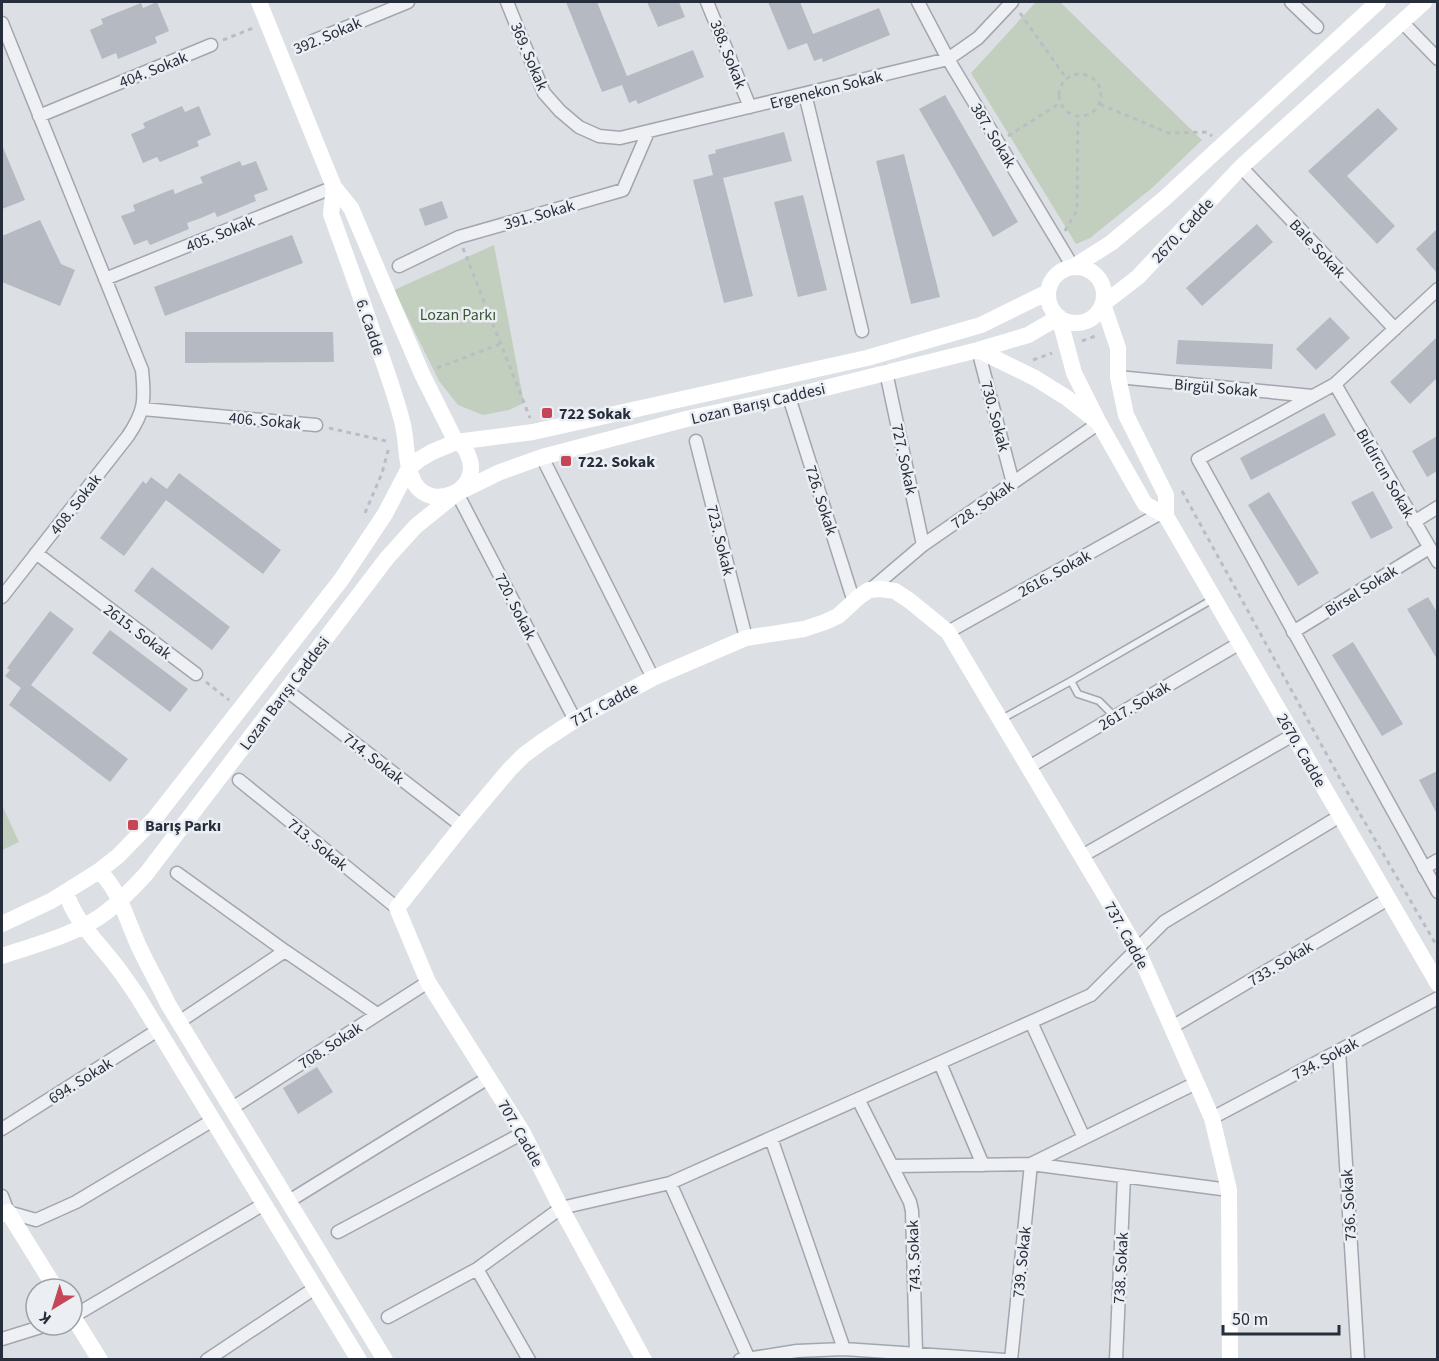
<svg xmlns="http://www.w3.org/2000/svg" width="1439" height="1361" viewBox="0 0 1439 1361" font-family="'Source Sans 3',sans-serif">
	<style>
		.green { fill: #c2cfbe }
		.building { fill: #b4b9c2 }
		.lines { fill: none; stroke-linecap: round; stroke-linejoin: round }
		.lane-casing { stroke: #a2a7af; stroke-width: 9 }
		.street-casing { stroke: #a2a7af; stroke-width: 15 }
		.path { stroke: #babec4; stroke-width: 3; stroke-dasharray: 4.5 4.5; stroke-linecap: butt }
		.lane { stroke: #eef0f4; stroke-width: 6 }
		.street { stroke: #eef0f4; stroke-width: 12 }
		.secondary { stroke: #fff; stroke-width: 16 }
		.poi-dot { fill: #c64657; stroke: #ebeef3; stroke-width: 2 }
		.labels { text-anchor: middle; stroke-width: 5; stroke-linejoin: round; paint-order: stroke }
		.street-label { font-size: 16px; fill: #272e3b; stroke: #ebeef3 }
		.park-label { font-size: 16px; fill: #3a5635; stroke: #ebeef3 }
		.poi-label { font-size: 16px; font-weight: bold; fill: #272e3b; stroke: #ebeef3; text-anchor: start }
	</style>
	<rect width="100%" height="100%" fill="#dce0e5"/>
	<!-- green -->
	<path class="green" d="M 1036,2 L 1060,2 L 1202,140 L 1152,188 L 1090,238 L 1076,244 L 971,73 Z
		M 494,245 L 524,403 L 509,410 L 483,415 L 458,405 L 439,381 L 394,290 Z
		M 3,807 L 19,842 L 2,850 L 2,808 Z"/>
	<!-- building -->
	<path class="building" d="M 157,2 L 169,31 L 155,37 L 157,43 L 118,59 L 116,53 L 102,59 L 90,30 L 103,24 L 101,19 L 141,3 L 143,8 Z
		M 566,2 L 597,2 L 627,76 L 693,50 L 704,77 L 638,104 L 636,100 L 629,103 L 622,85 L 602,92 Z
		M 647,2 L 679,2 L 685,17 L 658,27 Z
		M 768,2 L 800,2 L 813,34 L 879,8 L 890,35 L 823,62 L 822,58 L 814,61 L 807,43 L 788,50 Z
		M 945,95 L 1018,222 L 993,237 L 919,109 Z
		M 182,106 L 185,112 L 199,106 L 211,135 L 197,141 L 199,146 L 160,162 L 157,157 L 143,163 L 131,134 L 145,128 L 143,123 Z
		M 1378,108 L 1398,129 L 1347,176 L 1395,226 L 1377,244 L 1308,171 Z
		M 784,132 L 792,161 L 723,178 L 753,296 L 724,303 L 693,180 L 713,175 L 708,155 L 716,153 L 715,150 Z
		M 2,145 L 25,200 L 2,209 Z
		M 904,154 L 940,297 L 911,304 L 876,161 Z
		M 240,161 L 242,166 L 256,161 L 268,190 L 254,195 L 256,201 L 217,217 L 215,212 L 201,218 L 187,223 L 189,229 L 150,245 L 147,240 L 134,245 L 121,216 L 135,211 L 133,205 L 173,189 L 175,194 L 189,188 L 203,183 L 200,177 Z
		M 803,195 L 827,290 L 798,297 L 774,202 Z
		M 442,201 L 448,218 L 425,226 L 419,209 Z
		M 40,220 L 61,264 L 75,270 L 60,306 L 2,282 L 2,236 Z
		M 1257,224 L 1273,242 L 1202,306 L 1186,288 Z
		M 1437,229 L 1437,273 L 1416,249 Z
		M 292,235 L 303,263 L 165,316 L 154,287 Z
		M 1330,317 L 1350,338 L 1316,370 L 1296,349 Z
		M 185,332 L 333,332 L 334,362 L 185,363 Z
		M 1437,337 L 1437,378 L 1410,404 L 1390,382 Z
		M 1178,340 L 1273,344 L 1272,369 L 1176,364 Z
		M 1324,413 L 1336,435 L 1251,480 L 1240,458 Z
		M 1437,436 L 1437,471 L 1427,477 L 1412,451 Z
		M 179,473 L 281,550 L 263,574 L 166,500 L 124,556 L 100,538 L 143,481 L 146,484 L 151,477 L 167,489 Z
		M 1373,491 L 1393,528 L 1371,539 L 1351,502 Z
		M 1269,492 L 1319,573 L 1298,586 L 1248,505 Z
		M 152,567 L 230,627 L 212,650 L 134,591 Z
		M 1428,597 L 1437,612 L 1437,659 L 1407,609 Z
		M 50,611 L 74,629 L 31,685 L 128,759 L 110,782 L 9,705 L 21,688 L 5,676 L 10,670 L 7,668 Z
		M 110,630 L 188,689 L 170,712 L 92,653 Z
		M 1353,642 L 1403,724 L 1382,736 L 1332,655 Z
		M 1437,771 L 1437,814 L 1419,780 Z
		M 317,1067 L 333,1092 L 298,1114 L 283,1088 Z"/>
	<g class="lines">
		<!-- lane casing -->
		<g class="lane-casing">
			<path id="lane" d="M 1071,681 L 1078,694 L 1099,701 L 1114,716
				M 1000,720 L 1071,681 L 1213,599"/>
		</g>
		<!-- street casing -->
		<g class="street-casing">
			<path id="street" d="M 507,2 L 544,93 L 560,111 L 579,127 L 599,136 L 620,138 L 948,59 L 978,38 L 1012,2
				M 707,2 L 750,107
				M 918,2 L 948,59 L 1073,267
				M 1291,2 L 1317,27
				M 1402,22 L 1438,59
				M 2,23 L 142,370 C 145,400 145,411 128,436 L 2,597
				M 313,41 L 408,2
				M 805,94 L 862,331
				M 39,116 L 211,45
				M 1241,167 L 1395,329
				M 399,266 L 459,237 L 623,190 L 648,132
				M 105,279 L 334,187
				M 1438,289 L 1335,384 L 1198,459 L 1438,892
				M 978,350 L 1013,483
				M 886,372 L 923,545
				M 1118,377 L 1312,396
				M 1335,384 L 1438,562
				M 789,397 L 854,602
				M 143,409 L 316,425
				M 696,441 L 746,638
				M 542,457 L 653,678
				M 457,493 L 575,720
				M 1414,522 L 1438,507
				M 36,553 L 196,674
				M 870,590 L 923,545 L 1099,423
				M 948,632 L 1161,513
				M 1293,632 L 1429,548
				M 286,690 L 462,826
				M 1029,767 L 1240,643
				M 239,780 L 397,908
				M 1082,856 L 1293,735
				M 1424,868 L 1438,860
				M 177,873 L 285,951 L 377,1014
				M 179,1022 L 285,951
				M 1031,1022 L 1084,1138
				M 1172,1027 L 1388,899
				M 1339,1050 L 1358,1360
				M 940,1063 L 983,1165
				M 858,1099 L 910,1202 L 912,1211 L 916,1353
				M 232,1108 L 428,982
				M 1212,1118 L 1438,998
				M 2,1129 L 158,1030
				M 771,1138 L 844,1349
				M 893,1166 L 1031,1164 L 1229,1190
				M 670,1183 L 748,1357
				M 2,1196 L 8,1212 L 36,1220 L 76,1202 L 213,1120
				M 289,1201 L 488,1078
				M 338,1232 L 523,1133
				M 477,1269 L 529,1360
				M 72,1317 L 264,1204
				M 388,1317 L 477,1269 L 561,1208 L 670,1183 L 1091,995 L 1164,922 L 1340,816
				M 2,1339 L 47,1325
				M 207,1360 L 315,1288
				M 740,1360 L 797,1351 L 844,1349 L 1005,1360
				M 1011,1360 L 1031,1164 L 1196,1083
				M 1116,1360 L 1124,1176"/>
		</g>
		<!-- path -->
		<path class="path" d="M 1020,13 L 1066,78
			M 223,40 L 253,28
			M1059 95a21 21 0 1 1 42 0a21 21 0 1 1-42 0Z
			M 1100,104 L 1168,133 L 1207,132 L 1212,136
			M 1008,136 L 1060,103
			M 1065,231 L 1077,210 L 1078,116
			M 463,248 L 530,418
			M 1046,277 L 1058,269
			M 1082,341 L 1098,335
			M 1033,360 L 1052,353
			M 437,368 L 500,344
			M 329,428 L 386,441
			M 1182,491 L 1349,795 L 1438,948
			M 365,513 L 382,473 L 389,447
			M 206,682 L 229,700"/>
		<!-- lane -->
		<use href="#lane" class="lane"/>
		<!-- street -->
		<use href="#street" class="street"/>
		<!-- secondary -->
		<path class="secondary" d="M 259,2 L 334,187
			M 334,187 L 351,208 L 422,374 L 456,442 C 462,444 466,449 468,455 C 485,493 423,516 411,475 C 405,458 407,438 402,421 C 394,390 383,360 372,330 C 359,291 345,253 331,214 Z
			M1048 295a28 28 0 1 1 56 0a28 28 0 1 1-56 0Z
			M 1073,267 L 1111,243 L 1165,198 L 1378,2
			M 1103,304 L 1138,277 L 1241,167 L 1424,2
			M 1059,317 L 1074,373 L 1099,423 L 1145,504 L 1166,516 L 1166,495 L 1126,415 L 1118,377 L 1118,348 L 1103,304
			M 978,350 L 1035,378 L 1067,398 L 1095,420
			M 1166,516 L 1438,984
			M 99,871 C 120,890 128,924 140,949 C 149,968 159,985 168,1004 L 385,1360
			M 66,892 C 74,920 96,940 113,962 C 122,973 130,985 138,997 L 359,1360
			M 2,924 L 51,901 L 99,871 L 118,856 L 155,818 L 341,580 L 385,514 L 409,468 L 420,459 L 432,452 L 456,442 L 533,432 L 867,358 L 981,325 L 1048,292
			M 2,956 C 34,945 78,934 105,913 C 120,902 133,888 146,874 L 387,558 L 416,526 L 457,493 L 500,472 L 542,457 L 690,418 L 789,397 L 978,350 L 1028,335 L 1059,317
			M 2,1214 L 8,1212 L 56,1289
			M 72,1315 L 100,1360
			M 644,1360 L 561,1208 L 523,1133 L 428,982 L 397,908 L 462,826 L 509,770 L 524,755 L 543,741 L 575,720 L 653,678 L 746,638 L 804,629 L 825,622 L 838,616 L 860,596 L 869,590 L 880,589 L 895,591 L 910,601 L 948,632 L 1137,949 L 1212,1118 L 1229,1190 L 1230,1360"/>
	</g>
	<!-- markers -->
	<g class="poi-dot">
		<rect x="541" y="407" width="12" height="12" rx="3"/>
		<rect x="560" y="455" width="12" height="12" rx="3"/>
		<rect x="127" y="819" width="12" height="12" rx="3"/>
	</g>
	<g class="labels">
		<!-- street labels -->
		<g class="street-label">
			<text transform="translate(327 35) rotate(-23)" y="6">392. Sokak</text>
			<text transform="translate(729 54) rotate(68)" y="6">388. Sokak</text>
			<text transform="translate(530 56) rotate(67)" y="6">369. Sokak</text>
			<text transform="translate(153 69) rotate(-22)" y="6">404. Sokak</text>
			<text transform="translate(826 89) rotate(-14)" y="6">Ergenekon Sokak</text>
			<text transform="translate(994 135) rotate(59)" y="6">387. Sokak</text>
			<text transform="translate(539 214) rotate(-16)" y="6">391. Sokak</text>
			<text transform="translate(1182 230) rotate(-47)" y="6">2670. Cadde</text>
			<text transform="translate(220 233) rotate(-22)" y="6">405. Sokak</text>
			<text transform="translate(1318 248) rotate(47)" y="6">Bale Sokak</text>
			<text transform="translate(371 327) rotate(71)" y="6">6. Cadde</text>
			<text transform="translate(1216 387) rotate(5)" y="6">Birgül Sokak</text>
			<text transform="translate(758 403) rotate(-13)" y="6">Lozan Barışı Caddesi</text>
			<text transform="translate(996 416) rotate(75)" y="6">730. Sokak</text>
			<text transform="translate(265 420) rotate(5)" y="6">406. Sokak</text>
			<text transform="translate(905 459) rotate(78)" y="6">727. Sokak</text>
			<text transform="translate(1386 473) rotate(60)" y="6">Bıldırcın Sokak</text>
			<text transform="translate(822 500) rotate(72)" y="6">726. Sokak</text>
			<text transform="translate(75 504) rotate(-52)" y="6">408. Sokak</text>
			<text transform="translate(982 504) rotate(-35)" y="6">728. Sokak</text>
			<text transform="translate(721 540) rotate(76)" y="6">723. Sokak</text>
			<text transform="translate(1054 573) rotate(-29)" y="6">2616. Sokak</text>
			<text transform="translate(1361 590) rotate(-32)" y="6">Birsel Sokak</text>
			<text transform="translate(516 606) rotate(63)" y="6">720. Sokak</text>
			<text transform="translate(138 631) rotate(37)" y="6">2615. Sokak</text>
			<text transform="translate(284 693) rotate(-53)" y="6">Lozan Barışı Caddesi</text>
			<text transform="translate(604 704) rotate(-29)" y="6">717. Cadde</text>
			<text transform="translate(1134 705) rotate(-31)" y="6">2617. Sokak</text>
			<text transform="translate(1302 750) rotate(60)" y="6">2670. Cadde</text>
			<text transform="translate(374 758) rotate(38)" y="6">714. Sokak</text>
			<text transform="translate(318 844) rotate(39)" y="6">713. Sokak</text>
			<text transform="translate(1127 935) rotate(61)" y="6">737. Cadde</text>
			<text transform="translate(1280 963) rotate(-31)" y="6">733. Sokak</text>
			<text transform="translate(330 1045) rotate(-33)" y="6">708. Sokak</text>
			<text transform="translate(1325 1058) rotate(-28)" y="6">734. Sokak</text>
			<text transform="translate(80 1080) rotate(-32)" y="6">694. Sokak</text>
			<text transform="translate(521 1133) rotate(60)" y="6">707. Cadde</text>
			<text transform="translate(1348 1205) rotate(-93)" y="6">736. Sokak</text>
			<text transform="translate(913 1256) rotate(-92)" y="6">743. Sokak</text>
			<text transform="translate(1021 1262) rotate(-84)" y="6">739. Sokak</text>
			<text transform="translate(1120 1268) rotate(-87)" y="6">738. Sokak</text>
		</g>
		<!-- park labels -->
		<g class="park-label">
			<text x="458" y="320">Lozan Parkı</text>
		</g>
		<!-- poi labels -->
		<g class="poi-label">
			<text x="559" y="419">722 Sokak</text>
			<text x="578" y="467">722. Sokak</text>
			<text x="145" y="831">Barış Parkı</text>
		</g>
	</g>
	<!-- border -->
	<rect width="1439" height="1361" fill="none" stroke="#272e3b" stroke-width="6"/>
	<!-- north arrow -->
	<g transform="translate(54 1307) rotate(218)"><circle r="28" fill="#ebeef3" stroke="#9da1a9" stroke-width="1.5"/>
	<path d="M0-4.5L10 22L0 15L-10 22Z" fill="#c64657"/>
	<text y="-9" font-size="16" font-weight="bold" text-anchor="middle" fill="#272e3b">K</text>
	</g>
	<!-- scale -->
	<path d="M1223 1325v9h116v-9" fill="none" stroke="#272e3b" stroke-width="3"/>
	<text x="1232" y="1325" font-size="18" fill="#272e3b" stroke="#ebeef3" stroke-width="4.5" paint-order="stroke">50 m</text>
</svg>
